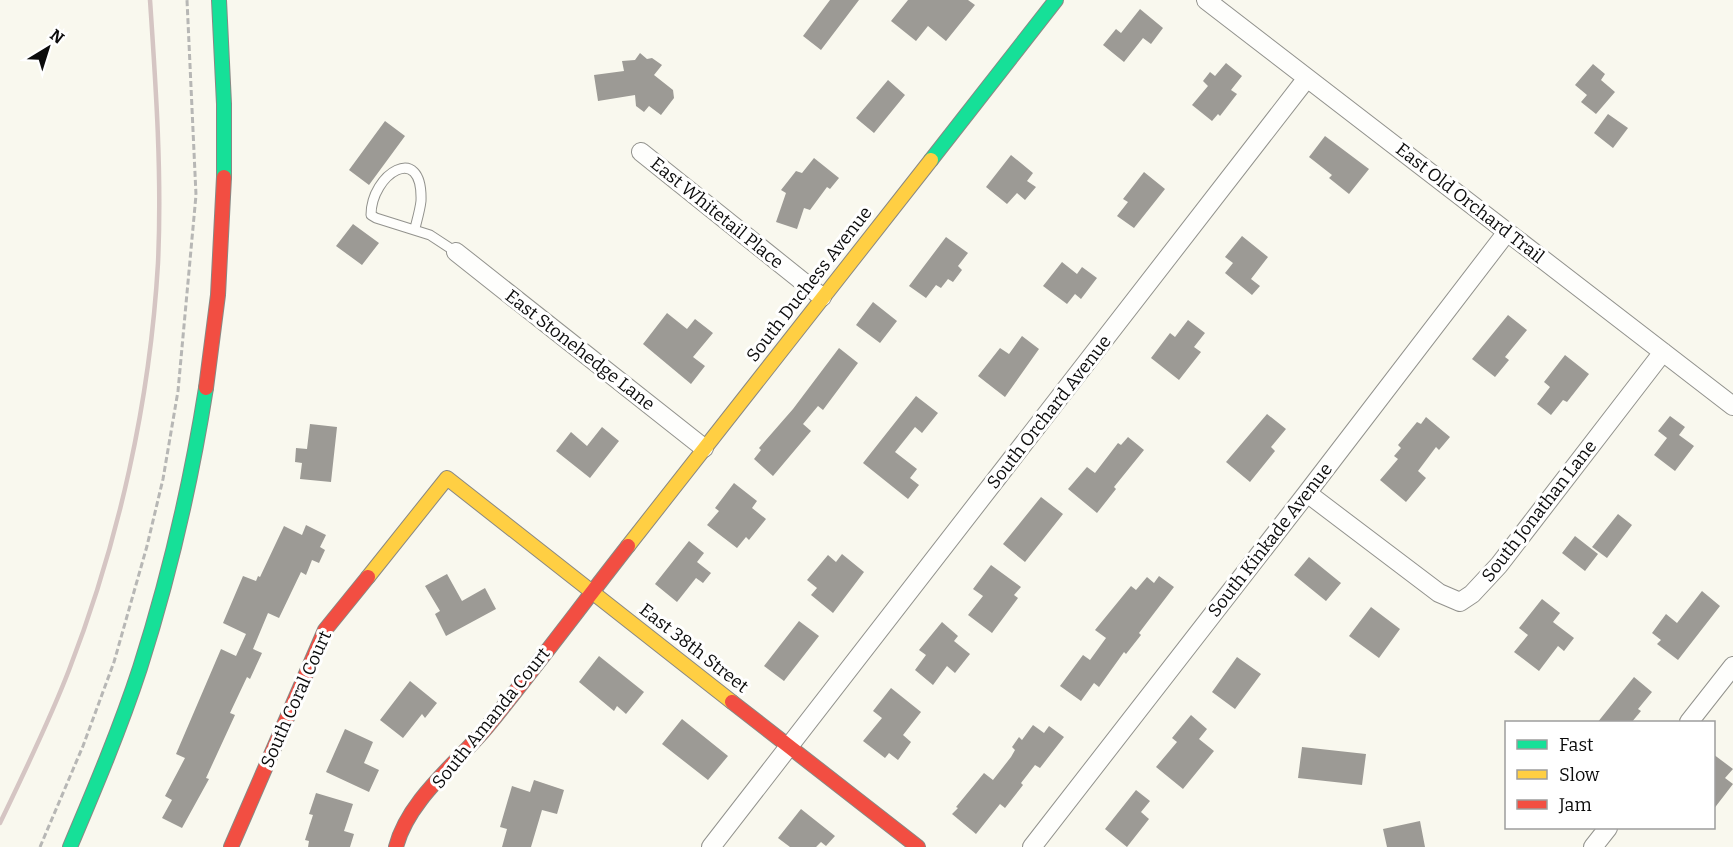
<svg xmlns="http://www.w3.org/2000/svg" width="1733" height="847" viewBox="0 0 1733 847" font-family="Bitter,serif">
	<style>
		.building { fill: #9c9a95 }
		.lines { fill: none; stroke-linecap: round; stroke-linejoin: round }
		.lane-casing { stroke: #92928d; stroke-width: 11 }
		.street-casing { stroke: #92928d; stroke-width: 20 }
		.fast-casing { stroke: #898884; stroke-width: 16 }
		.slow-casing { stroke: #898884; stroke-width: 16 }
		.jam-casing { stroke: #898884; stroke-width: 16 }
		.path { stroke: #b7b7b5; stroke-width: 3; stroke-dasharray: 6 3; stroke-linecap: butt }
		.lane { stroke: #fefefc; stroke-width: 9 }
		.street { stroke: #fefefc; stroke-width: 18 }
		.fast { stroke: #16e098; stroke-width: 14 }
		.slow { stroke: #ffcf43; stroke-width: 14 }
		.jam { stroke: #f24e42; stroke-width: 14 }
		.rail { stroke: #d5c5c3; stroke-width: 4.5 }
		.labels { text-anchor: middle; stroke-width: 6; stroke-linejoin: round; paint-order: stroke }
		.street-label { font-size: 18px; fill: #0b0b0b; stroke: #fff }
	</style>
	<rect width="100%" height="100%" fill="#f9f8ee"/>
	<!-- building -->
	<path class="building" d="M 830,0 L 859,0 L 821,50 L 803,36 Z
		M 908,0 L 968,0 L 975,5 L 946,41 L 928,26 L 916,41 L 891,21 Z
		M 1140,9 L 1163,28 L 1151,44 L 1143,38 L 1124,62 L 1103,45 L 1116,29 L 1121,33 Z
		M 640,53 L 647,59 L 652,58 L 662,65 L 654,75 L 673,90 L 674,98 L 661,115 L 649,106 L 644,112 L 636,106 L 635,95 L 598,101 L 594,75 L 624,71 L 622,61 L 635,60 Z
		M 1226,63 L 1242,76 L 1231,90 L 1237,94 L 1220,116 L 1218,114 L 1212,121 L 1192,105 L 1208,86 L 1203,81 L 1210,72 L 1215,76 Z
		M 1593,64 L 1605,74 L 1601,80 L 1615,92 L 1596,114 L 1581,102 L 1587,95 L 1575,85 Z
		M 888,80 L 905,95 L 874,133 L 856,118 Z
		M 1608,114 L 1628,128 L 1613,148 L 1594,133 Z
		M 385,121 L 405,136 L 369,185 L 349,170 Z
		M 1325,136 L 1369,169 L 1349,194 L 1329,178 L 1332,175 L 1309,157 Z
		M 1011,155 L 1033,173 L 1027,181 L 1036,187 L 1025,200 L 1017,193 L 1007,204 L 986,187 Z
		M 814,158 L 839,178 L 830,189 L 827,187 L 810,210 L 804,208 L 797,229 L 776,222 L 786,193 L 781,190 L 796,171 L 802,173 Z
		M 1144,172 L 1165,189 L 1134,228 L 1117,216 L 1128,202 L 1123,199 Z
		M 353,224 L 379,243 L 362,265 L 336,246 Z
		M 1242,236 L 1268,257 L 1251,279 L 1260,286 L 1252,295 L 1225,273 L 1233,263 L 1225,257 Z
		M 946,237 L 968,253 L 958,266 L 962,270 L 953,282 L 948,279 L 941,288 L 936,285 L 926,298 L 909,286 Z
		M 1062,262 L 1077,274 L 1082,267 L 1097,278 L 1081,299 L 1075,294 L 1067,304 L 1043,286 Z
		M 873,302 L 897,321 L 880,343 L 856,325 Z
		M 667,313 L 687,329 L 695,319 L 713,333 L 693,357 L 705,366 L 691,384 L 643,344 Z
		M 1508,315 L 1527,330 L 1505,357 L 1509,360 L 1495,377 L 1472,359 Z
		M 1188,320 L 1205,333 L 1194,347 L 1201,352 L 1179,380 L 1151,358 L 1170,333 L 1175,337 Z
		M 1022,336 L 1039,349 L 1005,397 L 978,376 L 1000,348 L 1009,354 Z
		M 839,348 L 858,363 L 823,410 L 818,406 L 803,424 L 811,431 L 773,476 L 754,459 L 761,450 L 759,448 L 793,409 Z
		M 1565,355 L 1589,374 L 1567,402 L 1563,400 L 1551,415 L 1537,404 L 1550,387 L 1544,382 Z
		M 916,396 L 938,413 L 922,433 L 915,427 L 895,452 L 917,469 L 910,478 L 919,485 L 908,499 L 863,463 Z
		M 1267,414 L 1286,429 L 1271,447 L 1275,451 L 1250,482 L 1226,462 Z
		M 1670,416 L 1685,427 L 1679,435 L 1694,446 L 1675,471 L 1654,455 L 1667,438 L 1658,431 Z
		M 1426,417 L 1450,437 L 1439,450 L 1436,447 L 1418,471 L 1426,478 L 1406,502 L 1380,480 L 1398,459 L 1394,456 L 1401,448 L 1398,445 L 1417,422 L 1421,424 Z
		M 310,424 L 337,427 L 331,482 L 300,479 L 302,463 L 295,462 L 296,448 L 307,449 Z
		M 602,427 L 619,441 L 590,478 L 556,451 L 571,432 L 587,446 Z
		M 1128,437 L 1144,450 L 1114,487 L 1116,489 L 1097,513 L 1068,489 L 1087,467 L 1095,473 L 1118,443 L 1121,445 Z
		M 734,483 L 757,501 L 752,508 L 766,519 L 749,540 L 746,537 L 737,548 L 707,525 L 719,511 L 715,508 Z
		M 1041,497 L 1063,514 L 1025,562 L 1003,544 Z
		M 1618,514 L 1632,525 L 1607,558 L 1592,547 Z
		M 306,525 L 326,535 L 320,547 L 325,550 L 319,563 L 312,560 L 306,575 L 301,572 L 279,618 L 268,613 L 253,649 L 262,653 L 250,679 L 247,677 L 230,713 L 235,715 L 206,778 L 209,779 L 182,828 L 162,818 L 172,800 L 165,796 L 185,758 L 176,754 L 221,649 L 236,656 L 246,634 L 223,623 L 243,576 L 256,581 L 258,576 L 260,577 L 284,526 L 302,535 Z
		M 1575,536 L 1598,554 L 1585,571 L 1562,553 Z
		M 689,541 L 704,553 L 697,562 L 711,573 L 703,583 L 696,578 L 677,602 L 655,584 Z
		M 842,554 L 864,572 L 833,613 L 811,595 L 817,588 L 807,580 L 828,555 L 836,562 Z
		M 1309,557 L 1341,583 L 1326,601 L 1294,575 Z
		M 991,565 L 1021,587 L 1014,595 L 1018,598 L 992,633 L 968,615 L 983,596 L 973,589 Z
		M 447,574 L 462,601 L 485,588 L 496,609 L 446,636 L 435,614 L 440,611 L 425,586 Z
		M 1159,576 L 1174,587 L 1139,633 L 1141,635 L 1126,654 L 1124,652 L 1099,687 L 1094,683 L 1081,701 L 1060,686 L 1083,655 L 1090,660 L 1106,638 L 1095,630 L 1131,586 L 1136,590 L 1147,577 L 1154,583 Z
		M 1702,591 L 1720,606 L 1678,660 L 1657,644 L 1661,640 L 1652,633 L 1666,614 L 1677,623 Z
		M 1542,599 L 1560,613 L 1553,622 L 1574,638 L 1564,651 L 1558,646 L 1539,671 L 1514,652 L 1528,635 L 1519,628 Z
		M 1371,607 L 1400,629 L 1379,658 L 1349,636 Z
		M 799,621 L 819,636 L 784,681 L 764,666 Z
		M 942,622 L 958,636 L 954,641 L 970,654 L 955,673 L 947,666 L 933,685 L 915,670 L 926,655 L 919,650 Z
		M 599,656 L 644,692 L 626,714 L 617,706 L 614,711 L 579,682 Z
		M 1237,657 L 1261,674 L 1235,709 L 1212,692 Z
		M 1634,677 L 1652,692 L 1638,709 L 1641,711 L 1631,723 L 1597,723 Z
		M 410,681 L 437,703 L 425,718 L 422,714 L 403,738 L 380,720 Z
		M 891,688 L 921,712 L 903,735 L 911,742 L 898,760 L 889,753 L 885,758 L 863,741 L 882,718 L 873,711 Z
		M 1191,715 L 1207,729 L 1199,739 L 1214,751 L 1183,789 L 1156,767 L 1177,742 L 1172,738 Z
		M 682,719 L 728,756 L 708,780 L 662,744 Z
		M 1033,725 L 1044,733 L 1049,726 L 1064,737 L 1040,768 L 1035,765 L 1021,783 L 1023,785 L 1005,808 L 1000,804 L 976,834 L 952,814 L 958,808 L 956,807 L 984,773 L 993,780 L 1011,757 L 1015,750 L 1012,747 L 1019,737 L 1022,740 Z
		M 345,729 L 373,742 L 364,763 L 379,770 L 369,792 L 326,772 Z
		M 1302,747 L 1366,754 L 1362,785 L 1298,778 Z
		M 1713,754 L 1733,769 L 1725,778 L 1733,784 L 1713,810 Z
		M 534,780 L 564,790 L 557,814 L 542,810 L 531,847 L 502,847 L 507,829 L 500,827 L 512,786 L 530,792 Z
		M 1136,790 L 1150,801 L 1141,812 L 1149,819 L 1127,847 L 1105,829 Z
		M 316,793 L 353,804 L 344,831 L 354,834 L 350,847 L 308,847 L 309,841 L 305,840 L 313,815 L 309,814 Z
		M 801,809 L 835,836 L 826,846 L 821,842 L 816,847 L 790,847 L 778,838 Z
		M 1420,821 L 1425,847 L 1387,847 L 1383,829 Z"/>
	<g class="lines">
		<!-- lane casing -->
		<g class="lane-casing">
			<path id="lane" d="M 415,228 C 417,220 420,210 421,201 C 423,141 371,174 371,215 L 376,218 L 430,235 L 456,252"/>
		</g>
		<!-- street casing -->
		<g class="street-casing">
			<path id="street" d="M 1206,0 L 1733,406
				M 641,152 L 822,297
				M 456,252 L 704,448
				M 1307,493 L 1439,593 L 1460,602 L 1472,594 L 1499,565 L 1663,352
				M 1689,722 L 1733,666
				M 711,847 L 1307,78
				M 1032,847 L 1307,493 L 1507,232
				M 1593,847 L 1608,828"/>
		</g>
		<!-- fast casing -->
		<g class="fast-casing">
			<path id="fast" d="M 219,0 L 224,104 L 224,177
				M 931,160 L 1056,0
				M 70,847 C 95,788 120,729 140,668 C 169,577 191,483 206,388"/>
		</g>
		<!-- slow casing -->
		<g class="slow-casing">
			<path id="slow" d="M 628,546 L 931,160
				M 368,577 L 447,478 L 732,702"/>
		</g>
		<!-- jam casing -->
		<g class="jam-casing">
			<path id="jam" d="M 206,388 L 218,295 L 224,177
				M 732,702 L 918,847
				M 231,847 L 325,630 L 368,577
				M 396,847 C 408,800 457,763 487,727 C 535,668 581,606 628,546"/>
		</g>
		<!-- path -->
		<path class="path" d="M 40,847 L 83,746 L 114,662 L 147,546 L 163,479 L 178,391 L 196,195 L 187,0"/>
		<!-- lane -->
		<use href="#lane" class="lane"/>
		<!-- street -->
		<use href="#street" class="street"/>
		<!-- fast -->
		<use href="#fast" class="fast"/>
		<!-- slow -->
		<use href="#slow" class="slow"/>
		<!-- jam -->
		<use href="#jam" class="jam"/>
		<!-- rail -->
		<path class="rail" d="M 0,823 C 24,773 49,722 69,670 C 119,541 150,401 158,263 C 162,175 156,88 150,0"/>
	</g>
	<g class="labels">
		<!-- street labels -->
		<g class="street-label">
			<text transform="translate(1470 203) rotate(38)" y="6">East Old Orchard Trail</text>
			<text transform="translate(717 213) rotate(39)" y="6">East Whitetail Place</text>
			<text transform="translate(809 284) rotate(-52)" y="6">South Duchess Avenue</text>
			<text transform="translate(580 350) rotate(38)" y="6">East Stonehedge Lane</text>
			<text transform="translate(1049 412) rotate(-52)" y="6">South Orchard Avenue</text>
			<text transform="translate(1539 511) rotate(-52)" y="6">South Jonathan Lane</text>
			<text transform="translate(1270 540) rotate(-52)" y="6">South Kinkade Avenue</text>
			<text transform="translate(694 648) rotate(38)" y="6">East 38th Street</text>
			<text transform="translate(296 699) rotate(-66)" y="6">South Coral Court</text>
			<text transform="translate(491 718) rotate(-51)" y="6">South Amanda Court</text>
		</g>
	</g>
	<!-- legend -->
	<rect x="1505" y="721" width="210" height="108" fill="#ffffff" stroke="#9d9d9d" stroke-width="1.5"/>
	<rect x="1517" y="740" width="30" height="9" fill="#16e098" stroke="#9d9d9d" stroke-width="1.5"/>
	<text x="1559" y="751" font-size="18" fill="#0b0b0b">Fast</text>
	<rect x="1517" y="770" width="30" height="9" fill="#ffcf43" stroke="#9d9d9d" stroke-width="1.5"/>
	<text x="1559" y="781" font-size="18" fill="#0b0b0b">Slow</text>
	<rect x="1517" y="800" width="30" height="9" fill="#f24e42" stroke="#9d9d9d" stroke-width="1.5"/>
	<text x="1559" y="811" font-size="18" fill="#0b0b0b">Jam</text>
	<!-- north arrow -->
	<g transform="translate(48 48) rotate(38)" stroke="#ffffff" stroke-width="4.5" paint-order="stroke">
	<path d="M0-4.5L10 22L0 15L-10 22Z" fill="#0b0b0b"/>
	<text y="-9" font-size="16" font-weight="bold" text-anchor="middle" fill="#0b0b0b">N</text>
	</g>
</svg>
